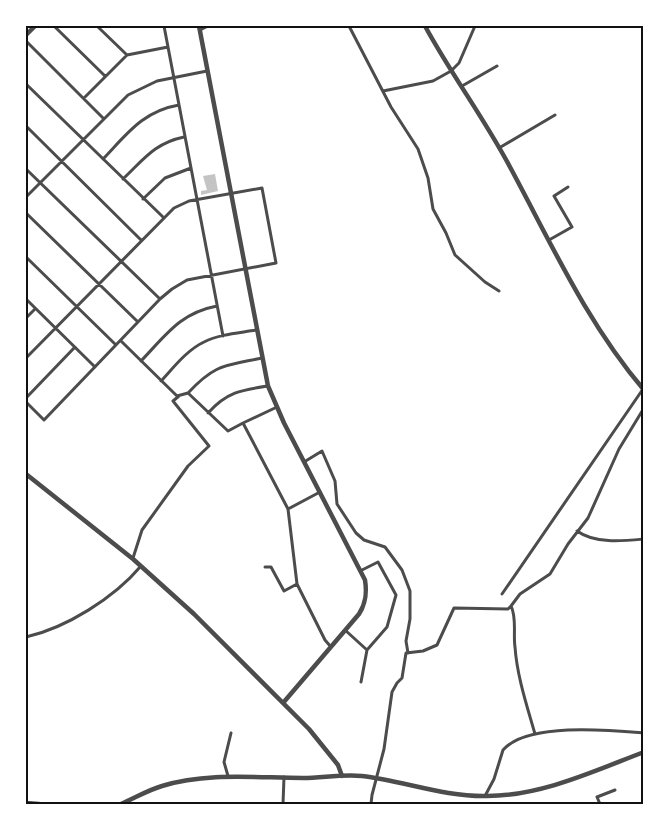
<svg xmlns="http://www.w3.org/2000/svg" width="669" height="830" viewBox="0 0 669 830" font-family="'PT Sans Narrow',sans-serif">
	<style>
		.building { fill: #c4c4c4 }
		.lines { fill: none; stroke-linecap: round; stroke-linejoin: round }
		.minor { stroke: #4c4c4c; stroke-width: 3 }
		.tertiary { stroke: #4c4c4c; stroke-width: 4.5 }
		.neatline { fill: none; stroke: #111; stroke-width: 2 }
	</style>
	<rect width="100%" height="100%" fill="#fff"/>
	<!-- building -->
	<path class="building" d="M 215,174 L 218,191 L 201,195 L 201,191 L 207,190 L 203,176 Z"/>
	<g class="lines">
		<!-- minor -->
		<path class="minor" d="M 54,26 L 105,76
			M 97,26 L 127,55
			M 164,26 L 223,336
			M 349,26 L 391,107 L 418,149 L 428,178 L 433,209 L 446,233 L 455,255 L 485,282 L 499,291
			M 200,30 L 208,26
			M 26,41 L 103,118
			M 451,71 L 459,63 L 475,26
			M 26,84 L 163,217
			M 462,86 L 497,66
			M 383,91 L 433,81 L 451,71
			M 84,98 L 127,55 L 168,47
			M 26,126 L 141,240
			M 499,148 L 555,115
			M 103,159 C 127,134 143,111 179,105
			M 26,169 L 160,299
			M 123,179 C 144,159 155,143 184,137
			M 26,197 L 128,95 L 157,81 L 207,71
			M 143,199 L 165,178 L 191,168
			M 26,213 L 138,322
			M 549,240 L 572,227 L 554,196 L 568,187
			M 26,257 L 116,345
			M 26,299 L 95,367
			M 26,318 L 35,309
			M 121,341 L 177,396 L 188,393 L 228,431 L 243,423 L 288,509 L 297,584 L 284,591 L 271,567 L 265,567
			M 26,358 L 174,208 L 189,201 L 262,188 L 276,263 L 187,280 L 172,289 L 160,299 L 44,420 L 26,402
			M 141,361 C 166,335 180,313 217,306
			M 161,381 C 174,367 187,350 204,342 C 220,334 239,333 256,330
			M 188,393 C 215,364 224,366 262,358
			M 26,398 L 75,347
			M 208,413 C 227,392 241,390 268,386
			M 243,423 L 277,407
			M 304,462 L 322,451 L 335,481 L 337,504 L 356,533 L 364,540 L 385,547 L 402,570 L 410,591 L 410,619 L 406,641 L 408,653
			M 288,509 L 320,492
			M 577,531 C 595,544 623,541 644,539
			M 133,558 L 142,530 L 188,466 L 209,446 L 173,401 L 179,396
			M 297,584 L 325,640 L 331,647
			M 502,594 L 643,389
			M 345,630 L 367,650 L 387,627 L 396,595 L 378,562 L 360,571
			M 26,637 C 66,628 114,598 141,566
			M 361,682 L 367,650
			M 535,734 C 527,706 517,676 515,647 C 513,634 517,618 511,606 L 520,594 L 550,574 L 568,544 L 588,518 L 619,449 L 644,408
			M 228,776 L 224,762 L 231,733
			M 485,796 L 494,779 L 503,750 C 527,722 610,730 644,733
			M 283,804 L 284,777
			M 371,804 L 372,795 L 384,749 L 392,692 L 397,683 L 402,678 L 406,653 L 423,651 L 437,645 L 454,608 L 508,609 L 511,606
			M 600,804 L 597,797 L 615,790"/>
		<!-- tertiary -->
		<path class="tertiary" d="M 199,26 L 268,386 L 284,423 L 365,580 C 367,593 366,603 359,614 L 283,703
			M 425,26 C 451,74 484,118 510,167 C 551,243 587,323 644,390
			M 26,35 L 35,26
			M 26,474 L 133,559 L 194,614 L 309,729 L 338,765 L 342,776
			M 26,803 L 39,804
			M 121,804 C 135,798 148,790 162,786 C 207,772 257,778 303,778 C 322,778 342,774 362,776 C 404,781 444,797 487,796 C 541,796 594,771 644,752"/>
	</g>
	<!-- border -->
	<rect width="669" height="830" fill="none" stroke="#ffffff" stroke-width="54"/>
	<rect x="27" y="27" width="615" height="776" class="neatline"/>
</svg>
